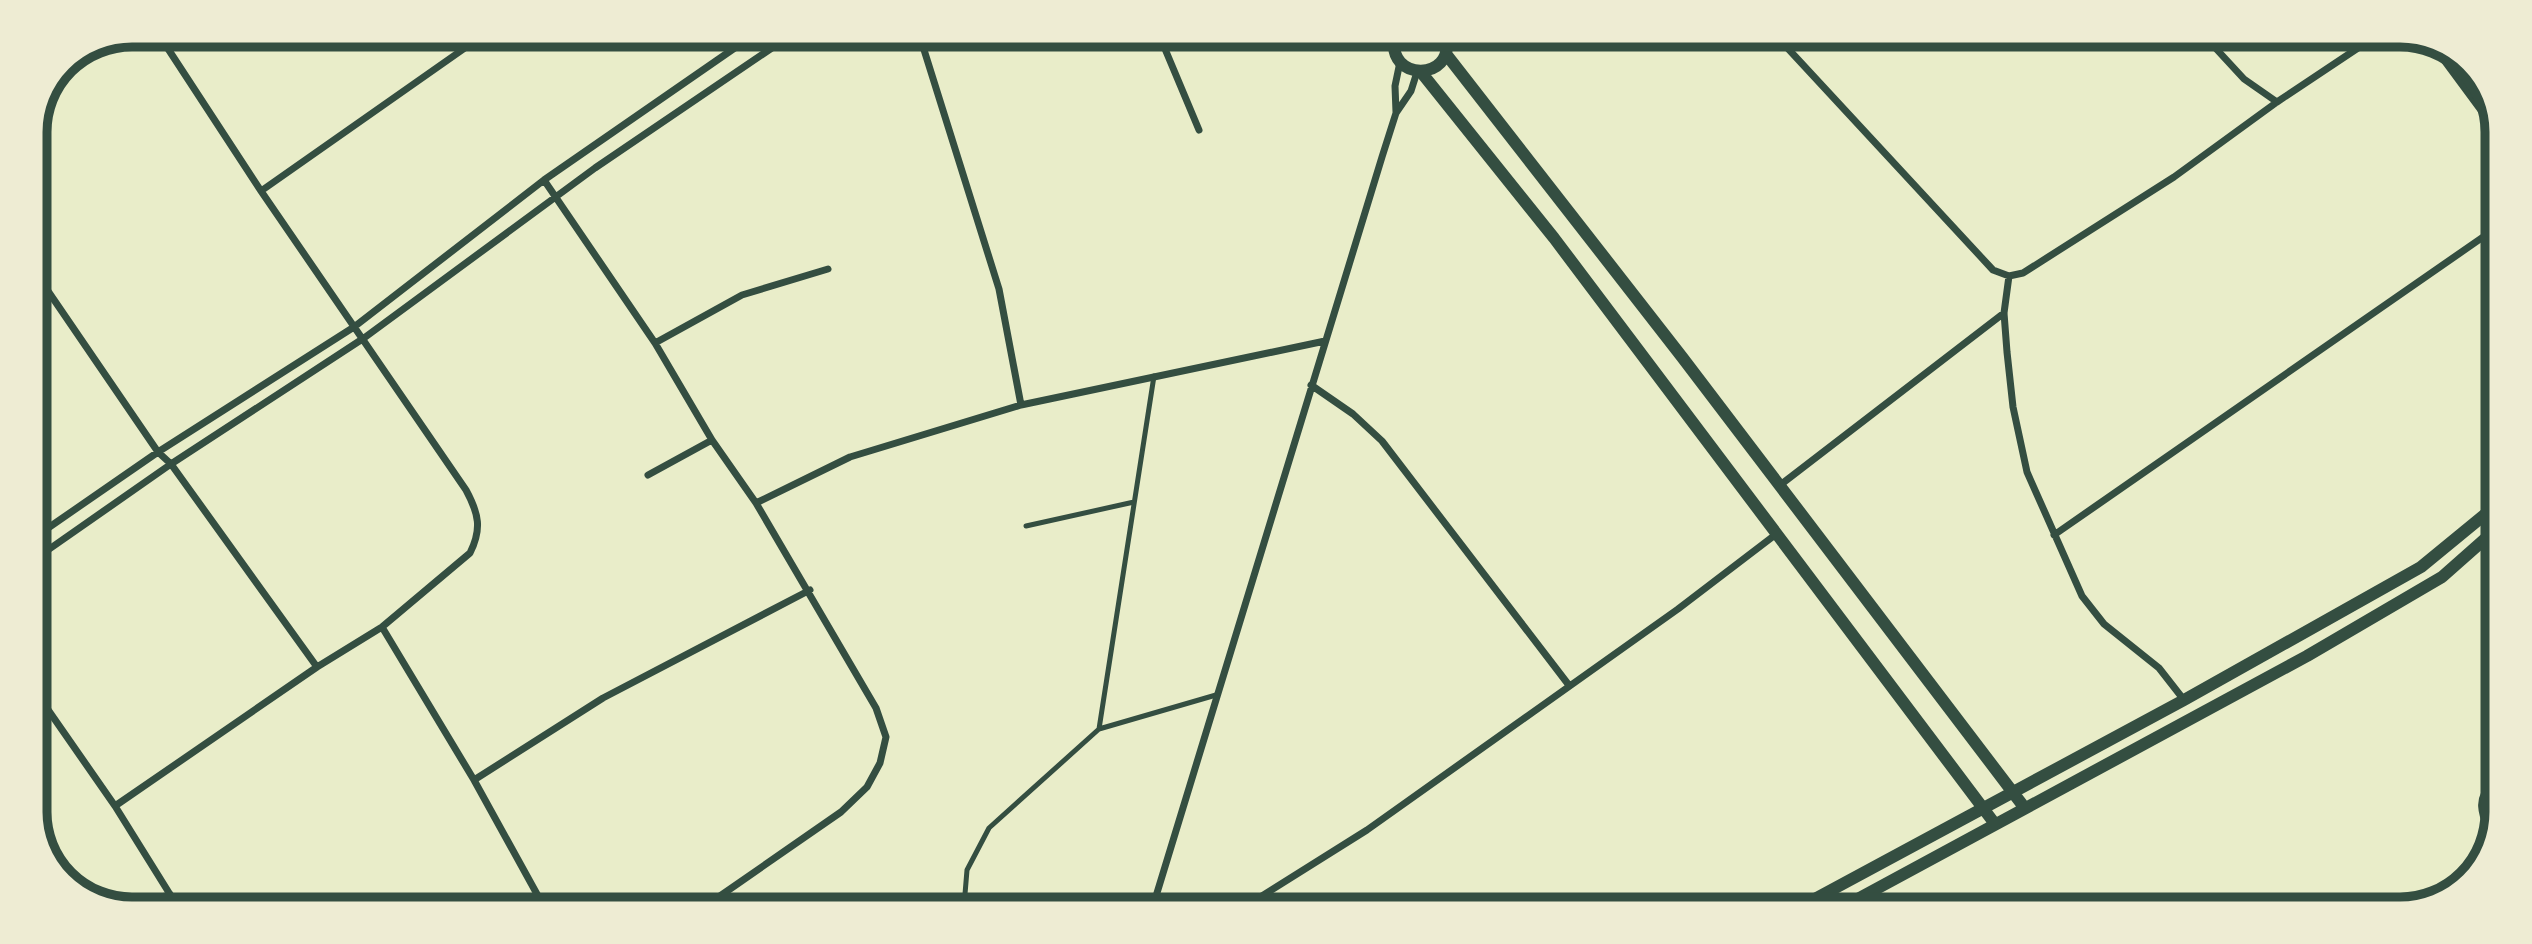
<svg xmlns="http://www.w3.org/2000/svg" width="2532" height="944" viewBox="0 0 2532 944" font-family="'PT Sans',sans-serif">
	<style>
		.lines { fill: none; stroke-linecap: round; stroke-linejoin: round }
		.service { stroke: #344e41; stroke-width: 5 }
		.minor { stroke: #344e41; stroke-width: 7 }
		.tertiary { stroke: #344e41; stroke-width: 12 }
		.rim { fill: none; stroke: #344e41; stroke-width: 9 }
	</style>
	<rect width="100%" height="100%" fill="#e9edc9"/>
	<g class="lines">
		<!-- service -->
		<path class="service" d="M 1026,526 L 1134,502
			M 1099,729 L 1154,376
			M 964,906 L 967,870 L 989,828 L 1099,729 L 1216,695"/>
		<!-- minor -->
		<path class="minor" d="M 920,37 L 999,289 L 1021,405
			M 1160,37 L 1199,130
			M 1779,39 L 1993,270 L 2009,276 L 2023,273 L 2174,177 L 2277,102 L 2370,40
			M 2208,40 L 2244,79 L 2277,102
			M 2429,40 L 2497,132
			M 1396,112 L 1395,86 L 1400,62
			M 544,180 L 655,343 L 712,440 L 756,503 L 876,708 L 886,737 L 880,763 L 867,787 L 841,812 L 707,905
			M 261,191 L 482,36
			M 35,272 L 158,452 L 171,464 L 317,667
			M 2009,276 L 2004,313 L 2007,352 L 2013,407 L 2027,472 L 2082,596 L 2104,624 L 2159,668 L 2184,700
			M 655,343 L 742,295 L 828,269
			M 1311,385 L 1353,414 L 1382,441 L 1568,684
			M 648,475 L 712,440
			M 1779,486 L 2004,313
			M 756,503 L 850,457 L 1021,405 L 1325,341
			M 2054,535 L 2496,228
			M 35,537 L 158,452 L 354,327 L 544,180 L 752,36
			M 35,559 L 171,464 L 364,338 L 595,168 L 788,37
			M 382,627 L 474,780 L 543,905
			M 35,691 L 115,806 L 176,904
			M 474,780 L 603,698 L 810,590
			M 115,806 L 317,667 L 382,627 L 470,553 C 482,529 479,514 466,490 L 261,191 L 159,35
			M 2492,842 C 2486,822 2472,800 2492,785
			M 145,904 L 170,894
			M 1153,906 L 1382,157 L 1396,113 L 1411,91 L 1417,72
			M 1246,906 L 1367,830 L 1678,609 L 1775,535
			M 2100,908 C 2112,903 2120,899 2131,908"/>
		<!-- tertiary -->
		<path class="tertiary" d="M 1395,38 C 1386,81 1455,82 1446,38
			M 1446,54 L 1682,357 L 2024,807
			M 1421,72 L 1554,238 L 1995,824
			M 1798,908 L 2184,700 L 2421,567 L 2494,507
			M 1841,908 L 2307,656 L 2442,577 L 2494,531"/>
	</g>
	<!-- crop -->
	<path d="M0 0H2532V944H0ZM132 47H2400A85 85 0 0 1 2485 132V812A85 85 0 0 1 2400 897H132A85 85 0 0 1 47 812V132A85 85 0 0 1 132 47Z" fill="#eeecd3" fill-rule="evenodd"/>
	<path class="rim" d="M132 47H2400A85 85 0 0 1 2485 132V812A85 85 0 0 1 2400 897H132A85 85 0 0 1 47 812V132A85 85 0 0 1 132 47Z"/>
</svg>
